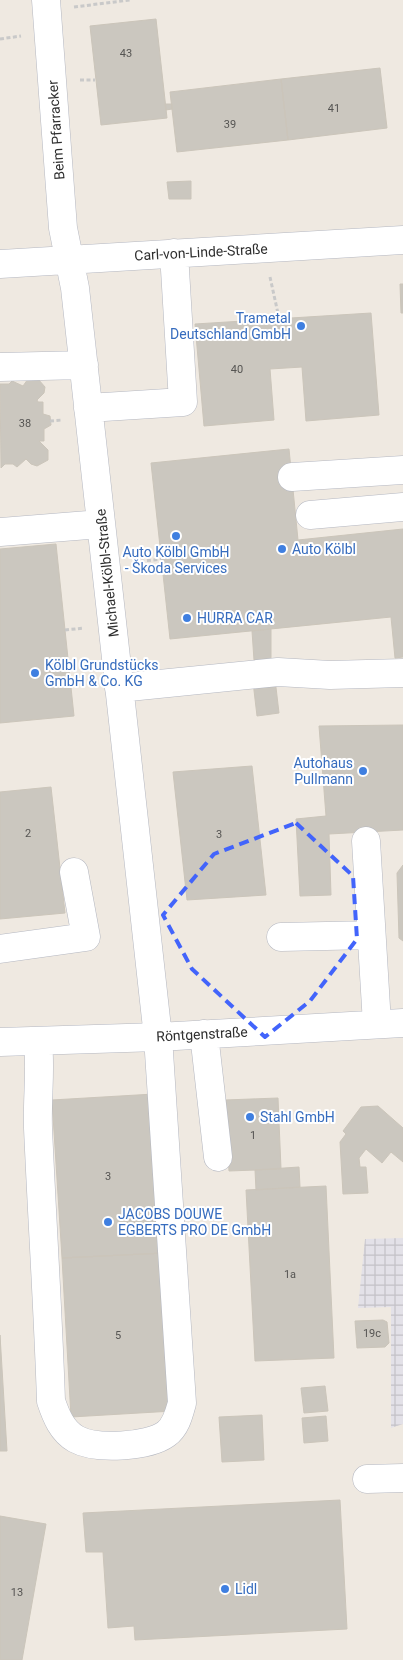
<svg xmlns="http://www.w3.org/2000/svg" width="403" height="1660" viewBox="0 0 403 1660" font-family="Roboto,sans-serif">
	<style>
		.industrial { fill: url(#industrial-grid) }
		.building { fill: #cbc7bf; stroke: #cbc5ba }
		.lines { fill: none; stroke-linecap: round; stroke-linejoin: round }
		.minor-casing { stroke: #b4b7c1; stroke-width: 29 }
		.path { stroke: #c9c9c9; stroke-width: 3; stroke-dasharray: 4 2.5; stroke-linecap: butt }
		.minor { stroke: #fff; stroke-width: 28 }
		.marked { fill: none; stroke: #4264fb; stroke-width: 4; stroke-dasharray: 10 6; stroke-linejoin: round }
		.shop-dot { fill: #3f7fe0; stroke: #fff; stroke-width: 2 }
		.labels { text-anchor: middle; stroke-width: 4; stroke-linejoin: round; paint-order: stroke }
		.number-label { font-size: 11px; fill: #555452 }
		.street-label { font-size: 14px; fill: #2e2e2e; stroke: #fff }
		.shop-label { font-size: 14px; fill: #366cbe; stroke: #fff; text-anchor: start }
	</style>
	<defs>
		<pattern id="industrial-grid" width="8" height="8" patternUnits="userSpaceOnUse" patternTransform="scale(1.25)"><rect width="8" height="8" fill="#e3e1e8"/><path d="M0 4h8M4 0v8" fill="none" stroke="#c3c1c7"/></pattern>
	</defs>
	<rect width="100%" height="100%" fill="#efe9e1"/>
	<!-- industrial -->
	<path class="industrial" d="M 403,1238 L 403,1424 L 391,1428 L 391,1307 L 358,1308 L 365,1239 Z"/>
	<!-- building -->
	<path class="building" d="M 156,19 L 167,118 L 101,125 L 90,26 Z
		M 380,68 L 387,128 L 288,140 L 281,79 Z
		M 281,79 L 288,140 L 177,152 L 170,92 Z
		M 165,104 L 172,104 L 172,109 L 166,110 Z
		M 191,181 L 191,199 L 169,199 L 167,182 Z
		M 400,284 L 403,284 L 403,313 L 401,313 Z
		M 371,313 L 379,415 L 306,421 L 302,367 L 270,369 L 274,420 L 204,426 L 195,324 Z
		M 28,379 L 38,379 L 45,387 L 44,393 L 37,400 L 38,402 L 43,402 L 43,414 L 50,416 L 51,425 L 44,429 L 44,441 L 39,441 L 48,450 L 48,460 L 37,466 L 31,464 L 26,459 L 17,467 L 13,464 L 5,464 L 1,468 L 0,384 L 9,384 L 12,381 L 23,386 Z
		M 289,449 L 298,540 L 403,529 L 403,657 L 395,658 L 391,617 L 170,639 L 151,463 Z
		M 56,544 L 74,716 L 0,723 L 0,549 Z
		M 271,629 L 271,660 L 254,660 L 252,631 Z
		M 275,679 L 279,713 L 257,716 L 253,682 Z
		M 403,725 L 403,830 L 329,834 L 331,895 L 300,896 L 296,819 L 326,816 L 319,726 Z
		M 252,766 L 266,895 L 187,900 L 173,772 Z
		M 51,787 L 65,913 L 0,919 L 0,792 Z
		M 403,865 L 403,941 L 399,938 L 397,873 Z
		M 154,1094 L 164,1253 L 62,1258 L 52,1100 Z
		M 278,1098 L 281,1169 L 229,1171 L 225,1100 Z
		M 378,1106 L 403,1128 L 403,1162 L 391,1152 L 382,1163 L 366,1149 L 359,1158 L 360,1167 L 366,1167 L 368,1193 L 343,1194 L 340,1142 L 346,1134 L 343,1131 L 361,1107 Z
		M 299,1167 L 300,1187 L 256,1190 L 255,1170 Z
		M 326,1186 L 334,1358 L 255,1361 L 246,1190 Z
		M 164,1253 L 173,1411 L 71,1417 L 62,1258 Z
		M 383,1320 L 387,1322 L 389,1343 L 385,1347 L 357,1348 L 355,1321 Z
		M 0,1335 L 7,1451 L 0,1451 Z
		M 325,1386 L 328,1411 L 304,1413 L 301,1388 Z
		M 262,1415 L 264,1460 L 222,1462 L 219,1417 Z
		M 326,1416 L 328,1441 L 304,1443 L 302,1418 Z
		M 340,1500 L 347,1629 L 135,1640 L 134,1626 L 108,1628 L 103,1552 L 86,1552 L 83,1513 Z
		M 0,1516 L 46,1524 L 22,1660 L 0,1660 Z"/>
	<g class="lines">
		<!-- minor casing -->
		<g class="minor-casing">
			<path id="minor" d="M 0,264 L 403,240
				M 0,367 L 84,365
				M 88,408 L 183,402 L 174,253
				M 292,477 L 403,470
				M 310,515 L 403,507
				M 0,532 L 101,524
				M 119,688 L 278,672 L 330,675 L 403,673
				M 366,841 L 377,1024
				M 281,937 L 371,935
				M 0,949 L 86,937 L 74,872
				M 204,1034 L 218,1157
				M 38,1041 C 41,1070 37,1098 38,1128 C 42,1219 48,1310 51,1401 C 56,1416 62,1431 76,1439 C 96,1450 148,1447 166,1434 C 176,1427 179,1414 182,1403 L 158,1037 L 75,288 L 63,228 L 46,0
				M 0,1042 L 158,1037 L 403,1023
				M 367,1479 L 403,1478"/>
		</g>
		<!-- path -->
		<path class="path" d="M 74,7 L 130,0
			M 0,39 L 21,36
			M 80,80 L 95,80
			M 270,277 L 279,318
			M 50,421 L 62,420
			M 134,562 L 162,559
			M 65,630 L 84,628"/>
		<!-- minor -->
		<use href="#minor" class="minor"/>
	</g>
	<!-- marked area -->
	<path class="marked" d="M 296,823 L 353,876 L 357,939 L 310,1001 L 265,1037 L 192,969 L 163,915 L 214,854 Z"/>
	<!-- markers -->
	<g class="shop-dot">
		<circle cx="301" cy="326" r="5"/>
		<circle cx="176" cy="536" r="5"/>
		<circle cx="282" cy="549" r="5"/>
		<circle cx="187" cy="618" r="5"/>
		<circle cx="35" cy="673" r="5"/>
		<circle cx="363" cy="771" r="5"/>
		<circle cx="250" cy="1117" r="5"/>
		<circle cx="108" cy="1222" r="5"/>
		<circle cx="225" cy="1589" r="5"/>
	</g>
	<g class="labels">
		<!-- number labels -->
		<g class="number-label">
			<text x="126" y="57">43</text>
			<text x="334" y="112">41</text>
			<text x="230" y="128">39</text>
			<text x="237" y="373">40</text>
			<text x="25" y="427">38</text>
			<text x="28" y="837">2</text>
			<text x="219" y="838">3</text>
			<text x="253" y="1139">1</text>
			<text x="108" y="1180">3</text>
			<text x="290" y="1278">1a</text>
			<text x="372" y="1337">19c</text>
			<text x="118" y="1339">5</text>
			<text x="17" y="1596">13</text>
		</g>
		<!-- street labels -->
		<g class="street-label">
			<text transform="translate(56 130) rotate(-94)" y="5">Beim Pfarracker</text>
			<text transform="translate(201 252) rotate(-3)" y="5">Carl-von-Linde-Straße</text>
			<text transform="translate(107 573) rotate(-96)" y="5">Michael-Kölbl-Straße</text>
			<text transform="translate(202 1034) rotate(-3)" y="5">Röntgenstraße</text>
		</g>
		<!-- shop labels -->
		<g class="shop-label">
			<text x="291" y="323" text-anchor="end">Trametal<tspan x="291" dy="16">Deutschland GmbH</tspan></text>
			<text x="292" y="554">Auto Kölbl</text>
			<text x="176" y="557" text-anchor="middle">Auto Kölbl GmbH<tspan x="176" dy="16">- Škoda Services</tspan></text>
			<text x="197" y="623">HURRA CAR</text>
			<text x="45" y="670">Kölbl Grundstücks<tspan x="45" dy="16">GmbH &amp; Co. KG</tspan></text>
			<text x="353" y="768" text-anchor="end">Autohaus<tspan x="353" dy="16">Pullmann</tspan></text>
			<text x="260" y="1122">Stahl GmbH</text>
			<text x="118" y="1219">JACOBS DOUWE<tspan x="118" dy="16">EGBERTS PRO DE GmbH</tspan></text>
			<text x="235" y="1594">Lidl</text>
		</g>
	</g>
</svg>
